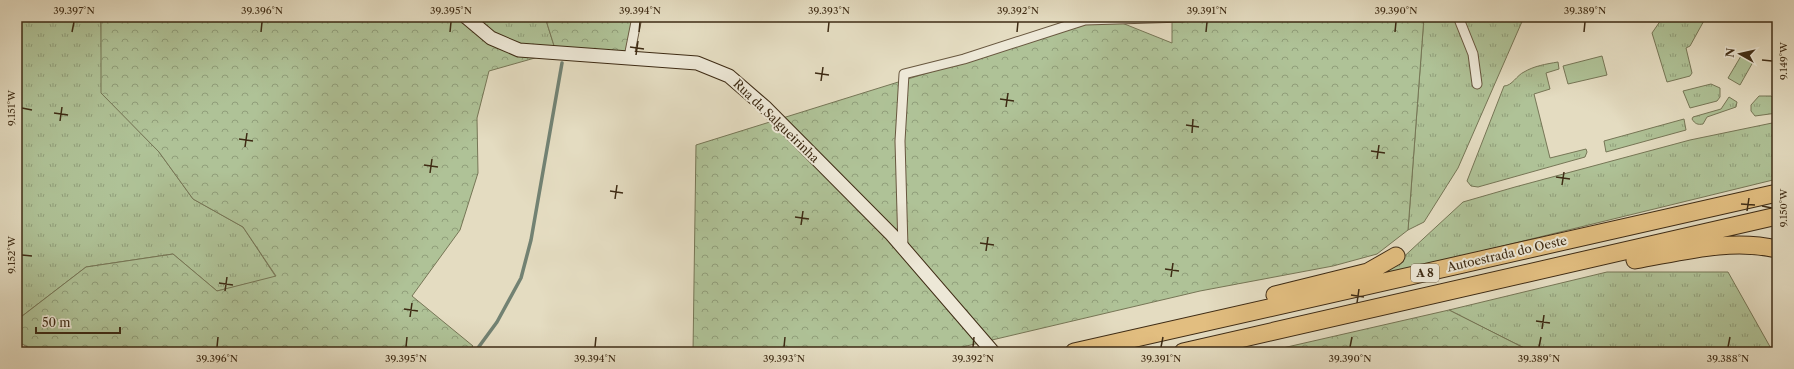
<svg xmlns="http://www.w3.org/2000/svg" width="1794" height="369" viewBox="0 0 1794 369" font-family="'Libre Caslon Text',serif">
	<style>
		.grass { fill: url(#grass-tufts); stroke: #767656 }
		.forest { fill: url(#forest-crowns); stroke: #767656 }
		.park { fill: #afc297; stroke: #767656 }
		.lines { fill: none; stroke-linecap: round; stroke-linejoin: round }
		.stream { stroke: #728273; stroke-width: 3.5 }
		.street-casing { stroke: #68573f; stroke-width: 11 }
		.secondary-casing { stroke: #3e2b14; stroke-width: 15 }
		.highway-casing { stroke: #3e2b14; stroke-width: 19 }
		.street { stroke: #ede8d7; stroke-width: 9 }
		.secondary { stroke: #ede8d7; stroke-width: 13 }
		.highway { stroke: #e2be80; stroke-width: 17 }
		.ticks { fill: none; stroke: #3e2b14; stroke-width: 1.5 }
		.labels { text-anchor: middle; stroke-width: 4; stroke-linejoin: round; paint-order: stroke }
		.shield { fill: #ede8d7; stroke: #72644e; stroke-width: 1 }
		.shield-label { font-size: 11px; font-weight: bold; fill: #3e2b14 }
		.street-label { font-size: 12px; fill: #3e2b14; stroke: #ede8d7 }
		.neatline { fill: none; stroke: #3e2b14; stroke-width: 1.5 }
		.ticks-label { font-size: 10px; text-anchor: middle; fill: #3e2b14 }
	</style>
	<defs>
		<pattern id="grass-tufts" width="24" height="20" patternUnits="userSpaceOnUse"><rect width="24" height="20" fill="#afc297"/><path d="M3 7l-1-3M5 7V3M7 7l1-3M15 17l-1-3M17 17v-4M19 17l1-3" fill="none" stroke="#909e7a"/></pattern>
		<pattern id="forest-crowns" width="20" height="18" patternUnits="userSpaceOnUse"><rect width="20" height="18" fill="#afc297"/><path d="M2 6a3 3 0 1 1 6 0M12 15a3 3 0 1 1 6 0" fill="none" stroke="#909e7a"/></pattern>
	</defs>
	<rect width="100%" height="100%" fill="#e4dcc1"/>
	<filter id="stains"><feTurbulence type="fractalNoise" baseFrequency=".005" numOctaves="4"/><feColorMatrix values="0 0 0 0 .2 0 0 0 0 .09 0 0 0 0 .02 0 0 0 .5 -.17"/></filter>
	<radialGradient id="worn" r=".72"><stop offset=".6" stop-color="#630" stop-opacity="0"/><stop offset="1" stop-color="#630" stop-opacity=".3"/></radialGradient>
	<!-- grass -->
	<path class="grass" d="M 17,17 L 101,17 L 102,93 L 159,152 L 193,199 L 243,227 L 276,277 L 217,291 L 173,254 L 86,267 L 17,320 Z
		M 466,17 L 545,17 L 556,52 L 519,50 Z
		M 1424,17 L 1524,17 L 1458,168 L 1424,222 L 1408,230 Z
		M 1663,17 L 1706,17 L 1690,46 L 1686,48 L 1692,73 L 1690,76 L 1667,82 L 1652,33 Z
		M 1741,56 L 1753,62 L 1740,85 L 1728,78 Z
		M 1558,62 L 1559,69 L 1546,73 L 1550,89 L 1534,94 L 1550,158 L 1586,149 L 1587,152 L 1585,157 L 1478,187 L 1471,186 L 1467,181 L 1504,86 C 1512,86 1517,75 1524,72 C 1534,66 1546,64 1558,62 Z
		M 1711,84 L 1720,88 L 1720,97 L 1717,101 L 1690,108 L 1683,91 Z
		M 1759,96 L 1771,96 L 1777,101 L 1777,113 L 1755,116 L 1751,111 L 1751,105 Z
		M 1729,97 L 1737,102 L 1736,107 L 1707,117 L 1703,124 C 1698,125 1695,124 1692,119 L 1693,117 L 1721,109 Z
		M 1684,119 L 1686,130 L 1606,152 L 1604,141 Z
		M 1777,122 L 1777,179 L 1384,275 L 1463,202 L 1515,187 L 1690,140 Z
		M 1607,272 L 1728,272 L 1773,352 L 1532,352 L 1449,310 Z"/>
	<!-- forest -->
	<path class="forest" d="M 101,17 L 466,17 L 491,38 L 556,52 L 545,17 L 637,17 L 629,57 L 556,52 L 489,71 L 477,118 L 478,173 L 460,230 L 412,296 L 473,346 L 468,352 L 36,352 L 17,341 L 17,320 L 86,267 L 173,254 L 217,291 L 276,276 L 243,227 L 193,199 L 159,152 L 101,93 Z
		M 1107,17 L 1172,43 L 1172,17 L 1424,17 L 1408,230 L 1377,254 L 1333,266 L 1200,291 L 941,352 L 693,352 L 696,145 Z
		M 1449,310 L 1532,352 L 1265,352 L 1287,347 Z"/>
	<!-- park -->
	<path class="park" d="M 1602,56 L 1607,75 L 1568,84 L 1563,66 Z"/>
	<g class="lines">
		<!-- stream -->
		<path class="stream" d="M 475,352 L 497,322 L 521,278 L 531,240 L 562,63"/>
		<!-- street casing -->
		<g class="street-casing">
			<path id="street" d="M 1456,17 L 1459,19 L 1473,54 L 1477,84
				M 629,57 L 637,17
				M 903,248 L 900,141 L 904,74 L 964,59 L 1085,20 L 1183,17"/>
		</g>
		<!-- secondary casing -->
		<g class="secondary-casing">
			<path id="secondary" d="M 466,17 L 491,38 L 519,50 L 697,63 L 729,76 L 766,108 L 892,235 L 993,352"/>
		</g>
		<!-- highway casing -->
		<g class="highway-casing">
			<path id="highway" d="M 1635,260 C 1681,252 1730,238 1777,249
				M 1275,295 L 1368,272 L 1396,256
				M 1074,352 L 1777,193
				M 1183,352 L 1777,216"/>
		</g>
		<!-- street -->
		<use href="#street" class="street"/>
		<!-- secondary -->
		<use href="#secondary" class="secondary"/>
		<!-- highway -->
		<use href="#highway" class="highway"/>
	</g>
	<!-- ticks -->
	<path class="ticks" d="M 72,32 L 74,22M 261,32 L 262,22M 450,32 L 451,22M 639,32 L 640,22M 828,32 L 829,22M 1017,32 L 1018,22M 1206,32 L 1207,22M 1395,32 L 1396,22M 1584,32 L 1585,22M 630,47 L 644,49M 636,55 L 638,41M 1762,60 L 1772,61M 815,73 L 829,75M 821,81 L 823,67M 1000,99 L 1014,101M 1006,107 L 1008,93M 22,108 L 32,110M 54,113 L 68,115M 60,121 L 62,107M 1186,125 L 1199,127M 1192,133 L 1193,119M 239,139 L 253,141M 245,147 L 247,133M 1371,151 L 1385,153M 1377,159 L 1379,145M 424,165 L 438,167M 430,173 L 432,159M 1556,177 L 1570,179M 1562,185 L 1564,172M 610,191 L 623,193M 615,199 L 617,185M 1741,204 L 1755,205M 1762,206 L 1772,208M 1747,211 L 1749,198M 795,217 L 809,219M 801,225 L 803,211M 980,243 L 994,245M 986,251 L 988,237M 22,255 L 32,256M 1165,269 L 1179,271M 1171,277 L 1173,263M 219,283 L 233,285M 225,291 L 227,277M 1351,295 L 1364,297M 1357,303 L 1359,289M 404,309 L 418,311M 410,317 L 412,303M 1536,321 L 1550,323M 1542,329 L 1544,315M 217,347 L 218,337M 406,347 L 407,337M 595,347 L 596,337M 784,347 L 785,337M 973,347 L 974,337M 1161,347 L 1163,337M 1350,347 L 1352,337M 1539,347 L 1541,337M 1728,347 L 1730,337"/>
	<g class="labels">
		<!-- shield labels -->
		<rect class="shield" x="1411" y="264" width="28" height="18" rx="3"/>
		<g class="shield-label">
			<text x="1425" y="277">A 8</text>
		</g>
		<!-- street labels -->
		<g class="street-label">
			<text transform="translate(776 121) rotate(44)" y="4">Rua da Salgueirinha</text>
			<text transform="translate(1507 254) rotate(-13)" y="4">Autoestrada do Oeste</text>
		</g>
	</g>
	<!-- margin -->
	<rect width="1794" height="369" fill="none" stroke="#e4dcc1" stroke-width="44"/>
	<!-- north arrow -->
	<g transform="translate(1740 54) rotate(278)" stroke="#ede8d7" stroke-width="3" paint-order="stroke">
	<path d="M0-3L7 15L0 10L-7 15Z" fill="#3e2b14"/>
	<text y="-6" font-size="11" font-weight="bold" text-anchor="middle" fill="#3e2b14">N</text>
	</g>
	<!-- scale -->
	<path d="M36 327v6h84v-6" fill="none" stroke="#3e2b14" stroke-width="2"/>
	<text x="42" y="327" font-size="12" fill="#3e2b14" stroke="#ede8d7" stroke-width="3" paint-order="stroke">50 m</text>
	<rect x="22" y="22" width="1750" height="325" class="neatline"/>
	<g class="ticks-label">
		<text x="74" y="14">39.397°N</text>
		<text x="262" y="14">39.396°N</text>
		<text x="451" y="14">39.395°N</text>
		<text x="640" y="14">39.394°N</text>
		<text x="829" y="14">39.393°N</text>
		<text x="1018" y="14">39.392°N</text>
		<text x="1207" y="14">39.391°N</text>
		<text x="1396" y="14">39.390°N</text>
		<text x="1585" y="14">39.389°N</text>
		<text transform="translate(1783 61) rotate(-90)" y="4">9.149°W</text>
		<text transform="translate(11 108) rotate(-90)" y="4">9.151°W</text>
		<text transform="translate(1783 208) rotate(-90)" y="4">9.150°W</text>
		<text transform="translate(11 255) rotate(-90)" y="4">9.152°W</text>
		<text x="217" y="362">39.396°N</text>
		<text x="406" y="362">39.395°N</text>
		<text x="595" y="362">39.394°N</text>
		<text x="784" y="362">39.393°N</text>
		<text x="973" y="362">39.392°N</text>
		<text x="1161" y="362">39.391°N</text>
		<text x="1350" y="362">39.390°N</text>
		<text x="1539" y="362">39.389°N</text>
		<text x="1728" y="362">39.388°N</text>
	</g>
	<rect width="100%" height="100%" filter="url(#stains)"/>
	<rect width="100%" height="100%" fill="url(#worn)"/>
</svg>
